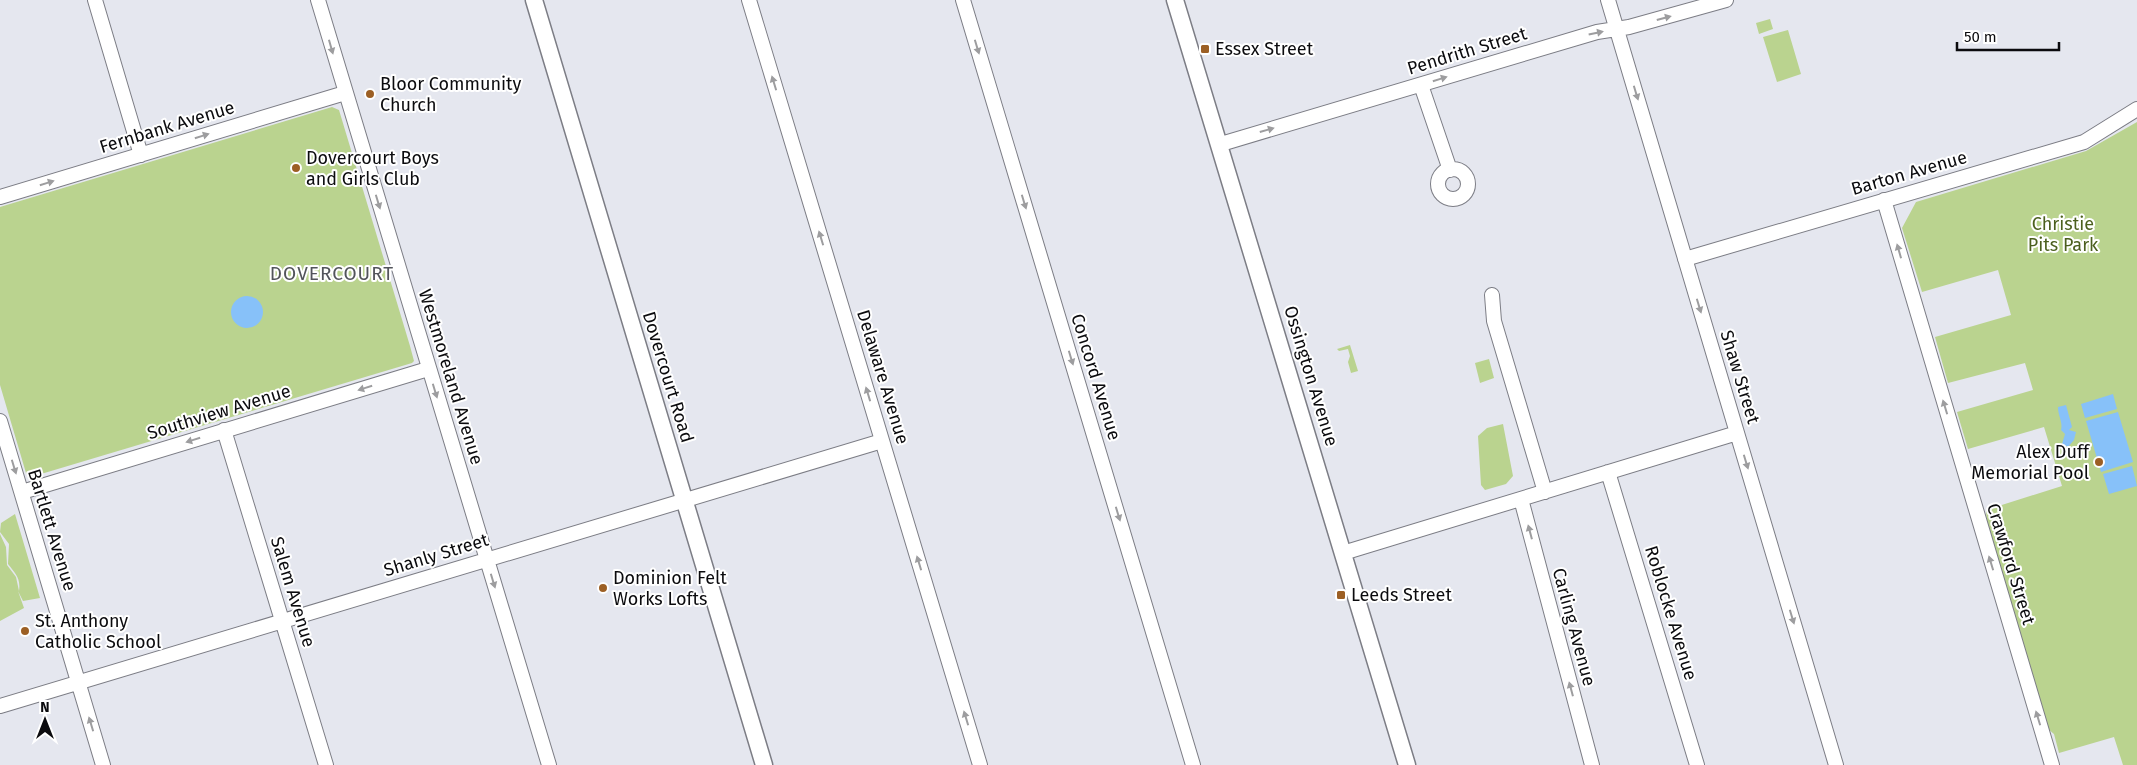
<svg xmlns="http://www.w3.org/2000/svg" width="2137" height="765" viewBox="0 0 2137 765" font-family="'Fira Sans',sans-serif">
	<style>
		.green { fill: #bad38f }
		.water { fill: #87c1f9 }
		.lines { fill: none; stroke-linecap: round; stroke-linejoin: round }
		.minor-casing { stroke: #7c7d85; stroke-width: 16 }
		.tertiary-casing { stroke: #7c7d85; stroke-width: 19 }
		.minor { stroke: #fff; stroke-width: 14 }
		.tertiary { stroke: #fff; stroke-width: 16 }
		.oneway { fill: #9d9d9f }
		.poi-dot { fill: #9c5f24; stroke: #fff; stroke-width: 2 }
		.labels { text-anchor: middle; stroke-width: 4; stroke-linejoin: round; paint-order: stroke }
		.poi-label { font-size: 18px; fill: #0b0b0e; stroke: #fff; text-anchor: start }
		.street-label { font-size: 18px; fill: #0b0b0e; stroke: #fff }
		.park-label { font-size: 18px; fill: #4b5f1e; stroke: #fff }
		.neighbourhood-label { font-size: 19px; letter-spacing: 1px; fill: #52545b; stroke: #fff }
	</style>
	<rect width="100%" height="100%" fill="#e5e7ef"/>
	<!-- green -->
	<path class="green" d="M 1770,19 L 1773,29 L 1759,34 L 1756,23 Z
		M 1788,30 L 1801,74 L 1777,82 L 1763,37 Z
		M 332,107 L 339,110 L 410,346 L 414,361 L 412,363 L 31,477 L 26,473 L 0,385 L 0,207 Z
		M 2137,122 L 2137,765 L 2123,765 L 2114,737 L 2059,753 L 2054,734 L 2048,729 L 1987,525 L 1986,510 L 2062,486 L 2044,427 L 1968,449 L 1957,412 L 2033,390 L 2025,363 L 1948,383 L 1935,337 L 2011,315 L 1998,270 L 1922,292 L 1902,228 L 1916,202 L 2086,151 Z
		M 1350,345 L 1358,371 L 1351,373 L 1348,362 L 1350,356 L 1348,349 L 1339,351 L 1337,349 Z
		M 1489,359 L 1494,378 L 1480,383 L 1475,363 Z
		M 1503,424 L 1513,476 L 1506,484 L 1485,490 L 1481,485 L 1478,436 L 1487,428 Z
		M 15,514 L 40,598 L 23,601 L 18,591 L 24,608 L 0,621 L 0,534 L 6,547 L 7,565 L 16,577 L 19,591 C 21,578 15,573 8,564 L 9,544 L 0,532 L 1,523 Z"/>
	<!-- water -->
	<path class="water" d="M231 312a16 16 0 1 1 32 0a16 16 0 1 1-32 0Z
		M 2113,394 L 2117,409 L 2085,418 L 2081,404 Z
		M 2066,405 L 2072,427 L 2069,430 L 2076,432 L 2074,440 L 2068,447 L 2062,444 L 2065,434 L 2061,430 C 2063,422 2058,416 2058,407 Z
		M 2118,412 L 2133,462 L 2101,472 L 2086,421 Z
		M 2132,466 L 2137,486 L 2109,494 L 2103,474 Z"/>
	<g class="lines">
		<!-- minor casing -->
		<g class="minor-casing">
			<path id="minor" d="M 95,0 L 141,155
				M 318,0 L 549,765
				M 749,0 L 980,765
				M 963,0 L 1193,765
				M 1608,0 L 1836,765
				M 1421,85 L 1450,170
				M 1221,144 L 1597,32 L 1629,27 L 1726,0
				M1438 184a15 15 0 1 1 30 0a15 15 0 1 1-30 0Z
				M 0,197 L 345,93
				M 1884,200 L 2052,765
				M 1685,259 L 2084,142 L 2137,109
				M 1492,295 L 1494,321 L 1545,492
				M 0,421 L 103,765
				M 224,430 L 326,765
				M 1608,472 L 1697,765
				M 22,492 L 428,369
				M 1521,499 L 1592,765
				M 1343,553 L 1737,433
				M 0,706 L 882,441"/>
		</g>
		<!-- tertiary casing -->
		<g class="tertiary-casing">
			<path id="tertiary" d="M 534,0 L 764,765
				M 1175,0 L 1407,765"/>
		</g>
		<!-- minor -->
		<use href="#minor" class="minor"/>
		<!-- tertiary -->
		<use href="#tertiary" class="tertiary"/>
	</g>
	<!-- one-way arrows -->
	<defs><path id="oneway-solid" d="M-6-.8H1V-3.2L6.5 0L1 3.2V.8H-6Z" transform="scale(1.25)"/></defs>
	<g class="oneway">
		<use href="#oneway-solid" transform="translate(1664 18) rotate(-15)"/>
		<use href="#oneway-solid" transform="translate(1596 33) rotate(-12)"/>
		<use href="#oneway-solid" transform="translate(331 47) rotate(74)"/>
		<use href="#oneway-solid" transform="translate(977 47) rotate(73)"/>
		<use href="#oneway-solid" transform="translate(1440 79) rotate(-17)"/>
		<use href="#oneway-solid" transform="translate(774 83) rotate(-107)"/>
		<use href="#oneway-solid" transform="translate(1636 93) rotate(73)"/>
		<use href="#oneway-solid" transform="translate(1267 130) rotate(-16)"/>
		<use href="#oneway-solid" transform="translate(202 136) rotate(-17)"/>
		<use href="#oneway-solid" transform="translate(47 183) rotate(-17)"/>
		<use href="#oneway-solid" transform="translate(378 202) rotate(73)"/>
		<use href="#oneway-solid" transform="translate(1024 202) rotate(73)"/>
		<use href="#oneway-solid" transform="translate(821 238) rotate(-107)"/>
		<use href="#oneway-solid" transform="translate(1899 251) rotate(-106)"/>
		<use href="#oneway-solid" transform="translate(1699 306) rotate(73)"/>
		<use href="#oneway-solid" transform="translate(1071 358) rotate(73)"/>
		<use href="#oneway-solid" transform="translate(365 388) rotate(163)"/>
		<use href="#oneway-solid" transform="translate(435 391) rotate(73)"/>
		<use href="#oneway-solid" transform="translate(868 394) rotate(-107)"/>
		<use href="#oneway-solid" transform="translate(1945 407) rotate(-107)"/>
		<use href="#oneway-solid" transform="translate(193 440) rotate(163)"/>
		<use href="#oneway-solid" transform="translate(1746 462) rotate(73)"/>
		<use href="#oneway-solid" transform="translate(14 467) rotate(73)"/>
		<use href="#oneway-solid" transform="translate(1118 514) rotate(73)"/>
		<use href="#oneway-solid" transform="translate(1530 532) rotate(-105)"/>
		<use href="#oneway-solid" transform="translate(919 563) rotate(-107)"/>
		<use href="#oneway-solid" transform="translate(1991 563) rotate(-107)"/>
		<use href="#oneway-solid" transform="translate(493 581) rotate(73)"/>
		<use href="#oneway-solid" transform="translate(1792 617) rotate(73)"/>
		<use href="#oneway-solid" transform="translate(1571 689) rotate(-105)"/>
		<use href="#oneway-solid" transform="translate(966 718) rotate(-107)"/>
		<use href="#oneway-solid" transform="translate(2038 718) rotate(-107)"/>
		<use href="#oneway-solid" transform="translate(91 724) rotate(-107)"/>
	</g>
	<!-- markers -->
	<g class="poi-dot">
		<rect x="1200" y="44" width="10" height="10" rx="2.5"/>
		<circle cx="370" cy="94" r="5"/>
		<circle cx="296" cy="168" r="5"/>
		<circle cx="2099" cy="462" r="5"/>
		<circle cx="603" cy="588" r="5"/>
		<rect x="1336" y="590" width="10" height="10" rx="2.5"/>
		<circle cx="25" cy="631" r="5"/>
	</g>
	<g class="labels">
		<!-- poi labels -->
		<g class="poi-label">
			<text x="1215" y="55">Essex Street</text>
			<text x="380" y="90">Bloor Community<tspan x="380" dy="21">Church</tspan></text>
			<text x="306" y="164">Dovercourt Boys<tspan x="306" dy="21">and Girls Club</tspan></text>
			<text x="2089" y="458" text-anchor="end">Alex Duff<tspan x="2089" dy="21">Memorial Pool</tspan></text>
			<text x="613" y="584">Dominion Felt<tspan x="613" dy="21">Works Lofts</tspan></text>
			<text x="1351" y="601">Leeds Street</text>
			<text x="35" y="627">St. Anthony<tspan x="35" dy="21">Catholic School</tspan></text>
		</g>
		<!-- street labels -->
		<g class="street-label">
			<text transform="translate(1467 51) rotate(-17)" y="6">Pendrith Street</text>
			<text transform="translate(167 127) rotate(-17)" y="6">Fernbank Avenue</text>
			<text transform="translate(1909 173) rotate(-16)" y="6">Barton Avenue</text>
			<text transform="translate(1311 376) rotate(73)" y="6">Ossington Avenue</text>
			<text transform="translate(451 377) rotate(73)" y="6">Westmoreland Avenue</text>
			<text transform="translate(668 377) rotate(73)" y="6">Dovercourt Road</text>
			<text transform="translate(883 377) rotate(73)" y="6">Delaware Avenue</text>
			<text transform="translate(1096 377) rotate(73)" y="6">Concord Avenue</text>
			<text transform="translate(1740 377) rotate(73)" y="6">Shaw Street</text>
			<text transform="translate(219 412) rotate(-17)" y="6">Southview Avenue</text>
			<text transform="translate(52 530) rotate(73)" y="6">Bartlett Avenue</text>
			<text transform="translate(436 555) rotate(-17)" y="6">Shanly Street</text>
			<text transform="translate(2011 564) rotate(73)" y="6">Crawford Street</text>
			<text transform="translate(293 592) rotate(73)" y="6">Salem Avenue</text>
			<text transform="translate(1671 613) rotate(73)" y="6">Roblocke Avenue</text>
			<text transform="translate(1574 627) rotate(75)" y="6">Carling Avenue</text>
		</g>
		<!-- park labels -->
		<g class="park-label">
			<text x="2063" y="230">Christie<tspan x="2063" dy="21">Pits Park</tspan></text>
		</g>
		<!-- neighbourhood labels -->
		<g class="neighbourhood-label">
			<text x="332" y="280">DOVERCOURT</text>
		</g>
	</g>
	<!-- north arrow -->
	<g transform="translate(45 720)" stroke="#ffffff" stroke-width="4" paint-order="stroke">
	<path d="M0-4L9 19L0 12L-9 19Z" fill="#0b0b0e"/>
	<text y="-8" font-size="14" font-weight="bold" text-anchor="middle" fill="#0b0b0e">N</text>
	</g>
	<!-- scale -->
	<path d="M1957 42v8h102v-8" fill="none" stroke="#0b0b0e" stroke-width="2.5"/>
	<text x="1964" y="42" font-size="15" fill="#0b0b0e" stroke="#ffffff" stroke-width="4" paint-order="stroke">50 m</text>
</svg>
